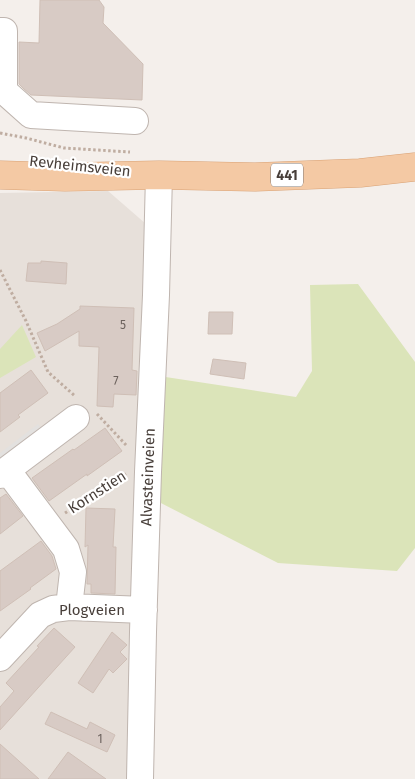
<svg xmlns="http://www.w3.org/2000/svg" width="415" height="779" viewBox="0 0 415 779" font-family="'Fira Sans',sans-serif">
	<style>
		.residential { fill: #e7e0da }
		.green { fill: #dbe4b9 }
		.parking { fill: #e3e1df }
		.building { fill: #d8cbc5; stroke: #cfbfb6 }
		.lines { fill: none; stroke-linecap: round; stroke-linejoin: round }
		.minor-casing { stroke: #bfb5af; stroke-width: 28 }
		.major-casing { stroke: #d9a275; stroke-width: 29 }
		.path { stroke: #bfada1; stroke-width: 3; stroke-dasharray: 2.5 2.5; stroke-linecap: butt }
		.minor { stroke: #fff; stroke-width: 26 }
		.major { stroke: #f4c9a4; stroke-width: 28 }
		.labels { text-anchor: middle; stroke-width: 4.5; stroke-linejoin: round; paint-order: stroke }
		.number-label { font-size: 12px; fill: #6c625d }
		.shield { fill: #fff; stroke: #7f7975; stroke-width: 1 }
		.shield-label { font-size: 14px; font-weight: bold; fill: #483f3a }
		.street-label { font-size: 15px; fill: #483f3a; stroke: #fff }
	</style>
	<rect width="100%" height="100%" fill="#f4efeb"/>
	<!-- residential -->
	<path class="residential" d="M 108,191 L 146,224 L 132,779 L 0,779 L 0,193 Z"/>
	<!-- green -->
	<path class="green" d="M 358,284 L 415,362 L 415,548 L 397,571 L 278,563 L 155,500 L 159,376 L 296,397 L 312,371 L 310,285 Z
		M 22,325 L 36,357 L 0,378 L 0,349 Z"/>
	<!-- parking -->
	<path class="parking" d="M 38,424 L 47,434 L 0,464 L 0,453 Z"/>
	<!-- building -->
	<path class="building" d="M 40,0 L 99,0 L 104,7 L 103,23 L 143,64 L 142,100 L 31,95 L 24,89 L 19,84 L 19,42 L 39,43 Z
		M 41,261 L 67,263 L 66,284 L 26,281 L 28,263 L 41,263 Z
		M 80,306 L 134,308 L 132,370 L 137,371 L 136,395 L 114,394 L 113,407 L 97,406 L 99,347 L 79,346 L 79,331 L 45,351 L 37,333 L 57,324 L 80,309 Z
		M 209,312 L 233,312 L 232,334 L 208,334 Z
		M 213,359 L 246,363 L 244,379 L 210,374 Z
		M 31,370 L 48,393 L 18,415 L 20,417 L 0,432 L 0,393 Z
		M 105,428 L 122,451 L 87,476 L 87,474 L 49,501 L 32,478 L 73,449 L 74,450 Z
		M 6,494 L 23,516 L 0,534 L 0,498 Z
		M 86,508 L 115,509 L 113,547 L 116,547 L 115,594 L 91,593 L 91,584 L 87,584 L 88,545 L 85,547 Z
		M 41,541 L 52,556 L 56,569 L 30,588 L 31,589 L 0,611 L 0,571 Z
		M 54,628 L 75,647 L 0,730 L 0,707 L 14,691 L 6,683 L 39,647 L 37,646 Z
		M 112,632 L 127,645 L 120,652 L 127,659 L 113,673 L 109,669 L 93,693 L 78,683 Z
		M 51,712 L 87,729 L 90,722 L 115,735 L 107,752 L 45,724 Z
		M 0,744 L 39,779 L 0,779 Z
		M 68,752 L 106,779 L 48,779 Z"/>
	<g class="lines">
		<!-- minor casing -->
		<g class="minor-casing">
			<path id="minor" d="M 0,31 L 4,31 L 4,91 L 31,115 L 135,121
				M 7,470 L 66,549 L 73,572 L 69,607
				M 0,475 L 76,418
				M 0,658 L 40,615 L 53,609 L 69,607 L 144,610
				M 140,779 L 143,632 L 148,472 L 156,295 L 159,175"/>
		</g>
		<!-- major casing -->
		<g class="major-casing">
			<path id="major" d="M 0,175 L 65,177 L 159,175 L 255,177 L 360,173 L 415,167"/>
		</g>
		<!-- path -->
		<path class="path" d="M 0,133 L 26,138 L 64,148 L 130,152
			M 0,270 L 26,321 L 48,372 L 75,396
			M 97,414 L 127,446
			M 65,513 L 127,473"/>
		<!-- minor -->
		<use href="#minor" class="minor"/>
		<!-- major -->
		<use href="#major" class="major"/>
	</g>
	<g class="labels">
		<!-- number labels -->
		<g class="number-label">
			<text x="123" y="329">5</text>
			<text x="116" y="385">7</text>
			<text x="100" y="743">1</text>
		</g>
		<!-- shield labels -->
		<rect class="shield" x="271" y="163.5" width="32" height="23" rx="4"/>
		<g class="shield-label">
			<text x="287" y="180">441</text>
		</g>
		<!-- street labels -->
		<g class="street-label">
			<text transform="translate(80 166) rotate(6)" y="5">Revheimsveien</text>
			<text transform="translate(148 477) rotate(-88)" y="5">Alvasteinveien</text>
			<text transform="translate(97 492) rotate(-33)" y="5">Kornstien</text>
			<text x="92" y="615">Plogveien</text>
		</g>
	</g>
</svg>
